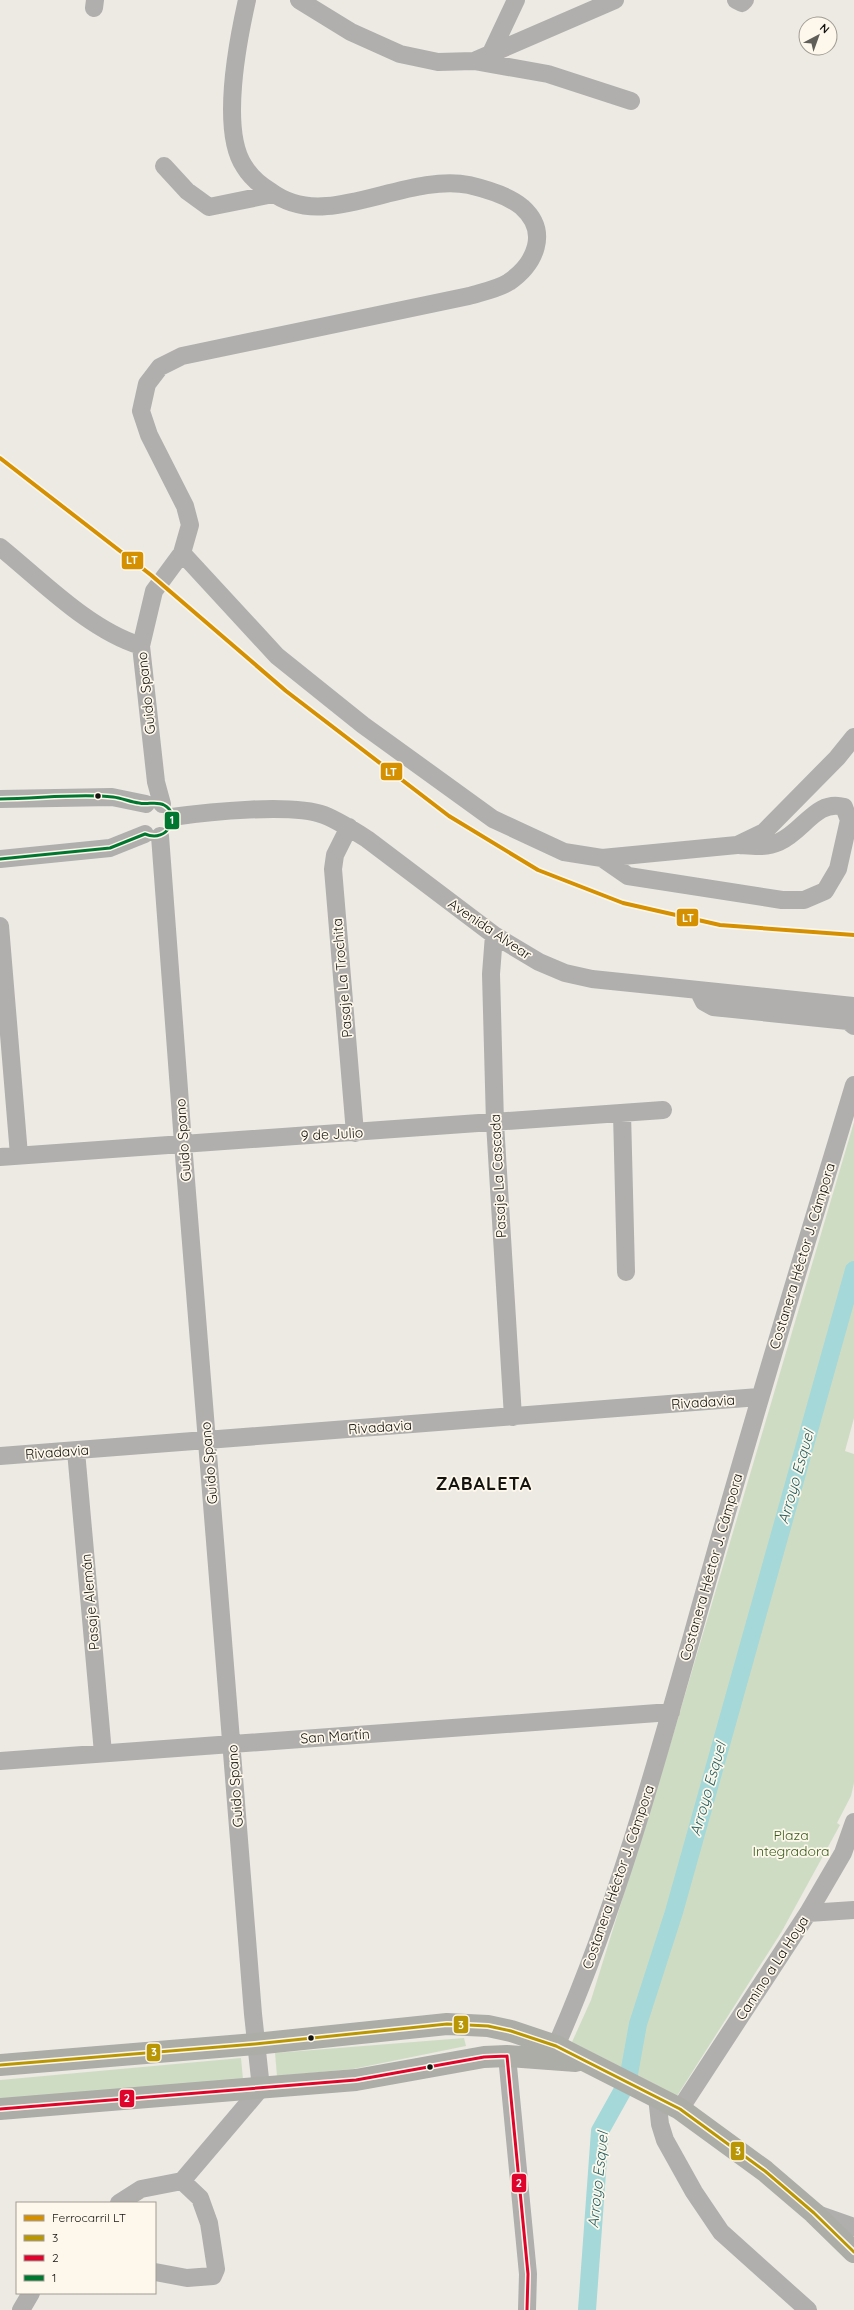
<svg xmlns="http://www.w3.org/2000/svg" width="854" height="2310" viewBox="0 0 854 2310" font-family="Quicksand,sans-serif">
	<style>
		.green { fill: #cfdcc4 }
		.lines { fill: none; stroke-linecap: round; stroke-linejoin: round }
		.canal { stroke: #a4d8d9; stroke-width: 18 }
		.minor { stroke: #b0afad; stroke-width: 18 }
		.highway { stroke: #adada8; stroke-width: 22 }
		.bus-1-casing { stroke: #fef8ec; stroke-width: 6 }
		.bus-2-casing { stroke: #fef8ec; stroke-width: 6 }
		.bus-3-casing { stroke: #fef8ec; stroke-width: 6 }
		.bus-1 { stroke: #b99604; stroke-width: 3 }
		.bus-2 { stroke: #de042c; stroke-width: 3 }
		.bus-3 { stroke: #007731; stroke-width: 3 }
		.rail-1-casing { stroke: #fef8ec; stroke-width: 7 }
		.rail-1 { stroke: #d59002; stroke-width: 4 }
		.bus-dot { fill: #15130f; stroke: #fef8ec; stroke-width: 1.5 }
		.labels { text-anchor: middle; stroke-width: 3.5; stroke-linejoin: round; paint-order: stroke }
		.street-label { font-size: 14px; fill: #15130f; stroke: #fef8ec }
		.park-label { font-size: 14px; fill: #375d1b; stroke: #fef8ec }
		.water-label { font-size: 15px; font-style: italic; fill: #1f5d61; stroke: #fef8ec }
		.district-label { font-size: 18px; font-weight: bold; letter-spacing: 1px; fill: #15130f; stroke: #fef8ec }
		.line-badge { stroke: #fef8ec; stroke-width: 1.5 }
		.badge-label { font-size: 11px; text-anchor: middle; font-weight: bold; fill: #fff }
	</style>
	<rect width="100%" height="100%" fill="#eceae3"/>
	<!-- green -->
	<path class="green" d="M 854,1122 L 854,1418 L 845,1451 L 854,1454 L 854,1783 L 851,1796 L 837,1823 L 840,1825 L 782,1931 L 677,2096 L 572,2042 L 591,2000 L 671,1742 Z
		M 464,2038 L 466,2046 L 353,2069 L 277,2076 L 275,2053 Z
		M 241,2058 L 243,2079 L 0,2101 L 0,2080 Z"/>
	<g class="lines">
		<!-- canal -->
		<path class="canal" d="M 587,2310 L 600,2131 L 624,2088 L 629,2074 L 638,2024 L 674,1912 L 854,1270"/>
		<!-- minor -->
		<path class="minor" d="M 299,0 L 351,32 L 400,54 L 438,62 L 474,61 L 615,0
			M 736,0 L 742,3 L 745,0
			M 94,8 L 95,0
			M 491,53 L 516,0
			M 474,61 L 548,74 L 631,101
			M 164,166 L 187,191 L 209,207 L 273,194
			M 0,547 C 42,581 89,630 141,646
			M 182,553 L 277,656 L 363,725 L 493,819 L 564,852 L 602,858 L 737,845 L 764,832 L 837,758 L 854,737
			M 0,799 L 112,797 L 146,804
			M 162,804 L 156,782 L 141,646 L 154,591 L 182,553 L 190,525 L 185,506 L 149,435 L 141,411 L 147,384 L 160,367 L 182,356 L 469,296 C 482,292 498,289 509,282 C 535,264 550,232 522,207 C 509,196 486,189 469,185 C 426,176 370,203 327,206 C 306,208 286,203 270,191 C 260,185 250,176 244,166 C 220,130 238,40 247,0
			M 172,817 C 207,812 292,803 324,815 C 339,821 353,830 367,839 L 494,935 L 539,962 L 565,973 L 592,979 L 854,1006
			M 349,827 L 335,855 L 333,869 L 355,1133
			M 602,858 L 628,876 L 782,900 L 804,900 L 825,891 L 838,869 L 849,820 L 844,807 C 816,799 804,831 779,842 C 766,848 753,846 739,845
			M 0,859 L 110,848 L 145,834
			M 0,926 L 19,1155
			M 494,935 L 491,974 L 495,1123 L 513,1417
			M 698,990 L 704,1002 L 713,1007 L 848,1021 L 854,1026
			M 622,1113 L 626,1272
			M 0,1157 L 663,1110
			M 76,1451 L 103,1753
			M 0,1456 L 759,1397
			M 0,1761 L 671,1712
			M 808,1913 L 854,1910
			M 556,2046 C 624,1891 666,1727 712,1565 C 757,1404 806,1244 854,1085
			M 507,2056 L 528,2274 L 527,2310
			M 657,2097 L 660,2124 L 665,2140 L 694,2192 L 721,2232 L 808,2310
			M 680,2109 L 808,1913 L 843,1853 L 854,1822
			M 119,2203 L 141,2189 L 182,2181
			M 817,2214 L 854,2227
			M 155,2272 L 187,2278 L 213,2276 L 216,2269 L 209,2223 L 200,2198 L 182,2181 L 261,2088 L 253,2014 L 183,1143 L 160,836
			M 21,2310 L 31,2293"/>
		<!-- highway -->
		<path class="highway" d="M 0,2065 L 255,2044 L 447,2024 L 488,2026 L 511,2031 L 556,2046 L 680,2109 L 765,2171 L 814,2213 L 854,2252
			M 0,2109 L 356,2080 L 484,2057 L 507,2056 L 576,2061"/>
		<!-- bus-1 casing -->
		<g class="bus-1-casing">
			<path id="bus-1" d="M 0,2065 L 255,2044 L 447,2024 L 488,2026 L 511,2031 L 556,2046 L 680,2109 L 765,2171 L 814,2213 L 854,2252"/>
		</g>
		<!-- bus-2 casing -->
		<g class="bus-2-casing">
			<path id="bus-2" d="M 507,2056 L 528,2274 L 527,2310
				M 0,2109 L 356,2080 L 484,2057 L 507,2056"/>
		</g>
		<!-- bus-3 casing -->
		<g class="bus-3-casing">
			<path id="bus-3" d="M 0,799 C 37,799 76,793 113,797 C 122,798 130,802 139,803 C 147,805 157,801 164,805 C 182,814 168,844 145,834 L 110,848 L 0,859"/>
		</g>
		<!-- bus-1 -->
		<use href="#bus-1" class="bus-1"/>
		<!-- bus-2 -->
		<use href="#bus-2" class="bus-2"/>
		<!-- bus-3 -->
		<use href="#bus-3" class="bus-3"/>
		<!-- rail-1 casing -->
		<g class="rail-1-casing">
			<path id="rail-1" d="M 0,458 L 151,575 L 286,691 L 449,816 L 538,870 L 623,903 L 720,925 L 854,935"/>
		</g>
		<!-- rail-1 -->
		<use href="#rail-1" class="rail-1"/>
	</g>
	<!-- markers -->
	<g class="bus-dot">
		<circle cx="98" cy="796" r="3.5"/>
		<circle cx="311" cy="2038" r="3.5"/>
		<circle cx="430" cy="2067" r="3.5"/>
	</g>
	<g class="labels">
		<!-- street labels -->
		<g class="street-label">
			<text transform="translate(146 693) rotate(-96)" y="5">Guido Spano</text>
			<text transform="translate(490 929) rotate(34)" y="5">Avenida Alvear</text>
			<text transform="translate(342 978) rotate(-95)" y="5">Pasaje La Trochita</text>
			<text transform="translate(332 1134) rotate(-3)" y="5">9 de Julio</text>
			<text transform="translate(183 1140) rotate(-94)" y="5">Guido Spano</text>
			<text transform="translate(498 1176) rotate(-93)" y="5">Pasaje La Cascada</text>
			<text transform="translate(802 1256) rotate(-73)" y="5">Costanera Héctor J. Cámpora</text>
			<text transform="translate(703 1402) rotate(-4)" y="5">Rivadavia</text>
			<text transform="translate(380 1427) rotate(-4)" y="5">Rivadavia</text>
			<text transform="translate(57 1452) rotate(-4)" y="5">Rivadavia</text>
			<text transform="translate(209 1463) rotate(-95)" y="5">Guido Spano</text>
			<text transform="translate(711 1567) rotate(-74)" y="5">Costanera Héctor J. Cámpora</text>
			<text transform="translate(90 1602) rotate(-95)" y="5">Pasaje Alemán</text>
			<text transform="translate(335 1736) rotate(-4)" y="5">San Martín</text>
			<text transform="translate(235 1786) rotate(-94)" y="5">Guido Spano</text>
			<text transform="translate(618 1877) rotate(-71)" y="5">Costanera Héctor J. Cámpora</text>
			<text transform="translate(772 1968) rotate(-57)" y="5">Camino a La Hoya</text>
		</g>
		<!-- park labels -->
		<g class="park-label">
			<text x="791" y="1840">Plaza<tspan x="791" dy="16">Integradora</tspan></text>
		</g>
		<!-- water labels -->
		<g class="water-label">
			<text transform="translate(796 1477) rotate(-74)" y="5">Arroyo Esquel</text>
			<text transform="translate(708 1789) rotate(-74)" y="5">Arroyo Esquel</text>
			<text transform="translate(598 2180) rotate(-84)" y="5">Arroyo Esquel</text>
		</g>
		<!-- district labels -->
		<g class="district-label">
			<text x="484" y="1490">ZABALETA</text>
		</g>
	</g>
	<g class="line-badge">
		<rect x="121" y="551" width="23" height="19" rx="4" fill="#d59002"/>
		<rect x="380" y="762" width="23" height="19" rx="4" fill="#d59002"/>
		<rect x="164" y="811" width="16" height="19" rx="4" fill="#007731"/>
		<rect x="676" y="908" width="23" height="19" rx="4" fill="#d59002"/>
		<rect x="453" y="2015" width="16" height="19" rx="4" fill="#b99604"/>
		<rect x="146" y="2043" width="15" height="19" rx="4" fill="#b99604"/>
		<rect x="119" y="2089" width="16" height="19" rx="4" fill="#de042c"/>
		<rect x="730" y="2141" width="15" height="20" rx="4" fill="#b99604"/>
		<rect x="511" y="2173" width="16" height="20" rx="4" fill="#de042c"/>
	</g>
	<g class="badge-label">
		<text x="132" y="564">LT</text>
		<text x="391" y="776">LT</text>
		<text x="172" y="824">1</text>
		<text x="688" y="922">LT</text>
		<text x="461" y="2029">3</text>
		<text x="154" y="2056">3</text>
		<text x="127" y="2102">2</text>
		<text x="738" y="2155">3</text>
		<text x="519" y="2187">2</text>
	</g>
	<!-- legend -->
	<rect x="16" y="2202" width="140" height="92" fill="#fef8ec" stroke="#a19c94"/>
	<rect x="24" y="2215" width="20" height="6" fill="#d59002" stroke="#a19c94"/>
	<text x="52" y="2222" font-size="12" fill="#15130f">Ferrocarril LT</text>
	<rect x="24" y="2235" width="20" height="6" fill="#b99604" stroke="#a19c94"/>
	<text x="52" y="2242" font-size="12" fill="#15130f">3</text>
	<rect x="24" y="2255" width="20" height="6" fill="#de042c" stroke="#a19c94"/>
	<text x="52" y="2262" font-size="12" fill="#15130f">2</text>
	<rect x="24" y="2275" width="20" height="6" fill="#007731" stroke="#a19c94"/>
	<text x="52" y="2282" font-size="12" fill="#15130f">1</text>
	<!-- north arrow -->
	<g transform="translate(818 36) rotate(41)"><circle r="19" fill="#fef8ec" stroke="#a19c94"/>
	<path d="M0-3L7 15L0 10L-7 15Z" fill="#605e59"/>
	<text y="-6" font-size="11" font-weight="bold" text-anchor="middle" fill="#15130f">N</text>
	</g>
</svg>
